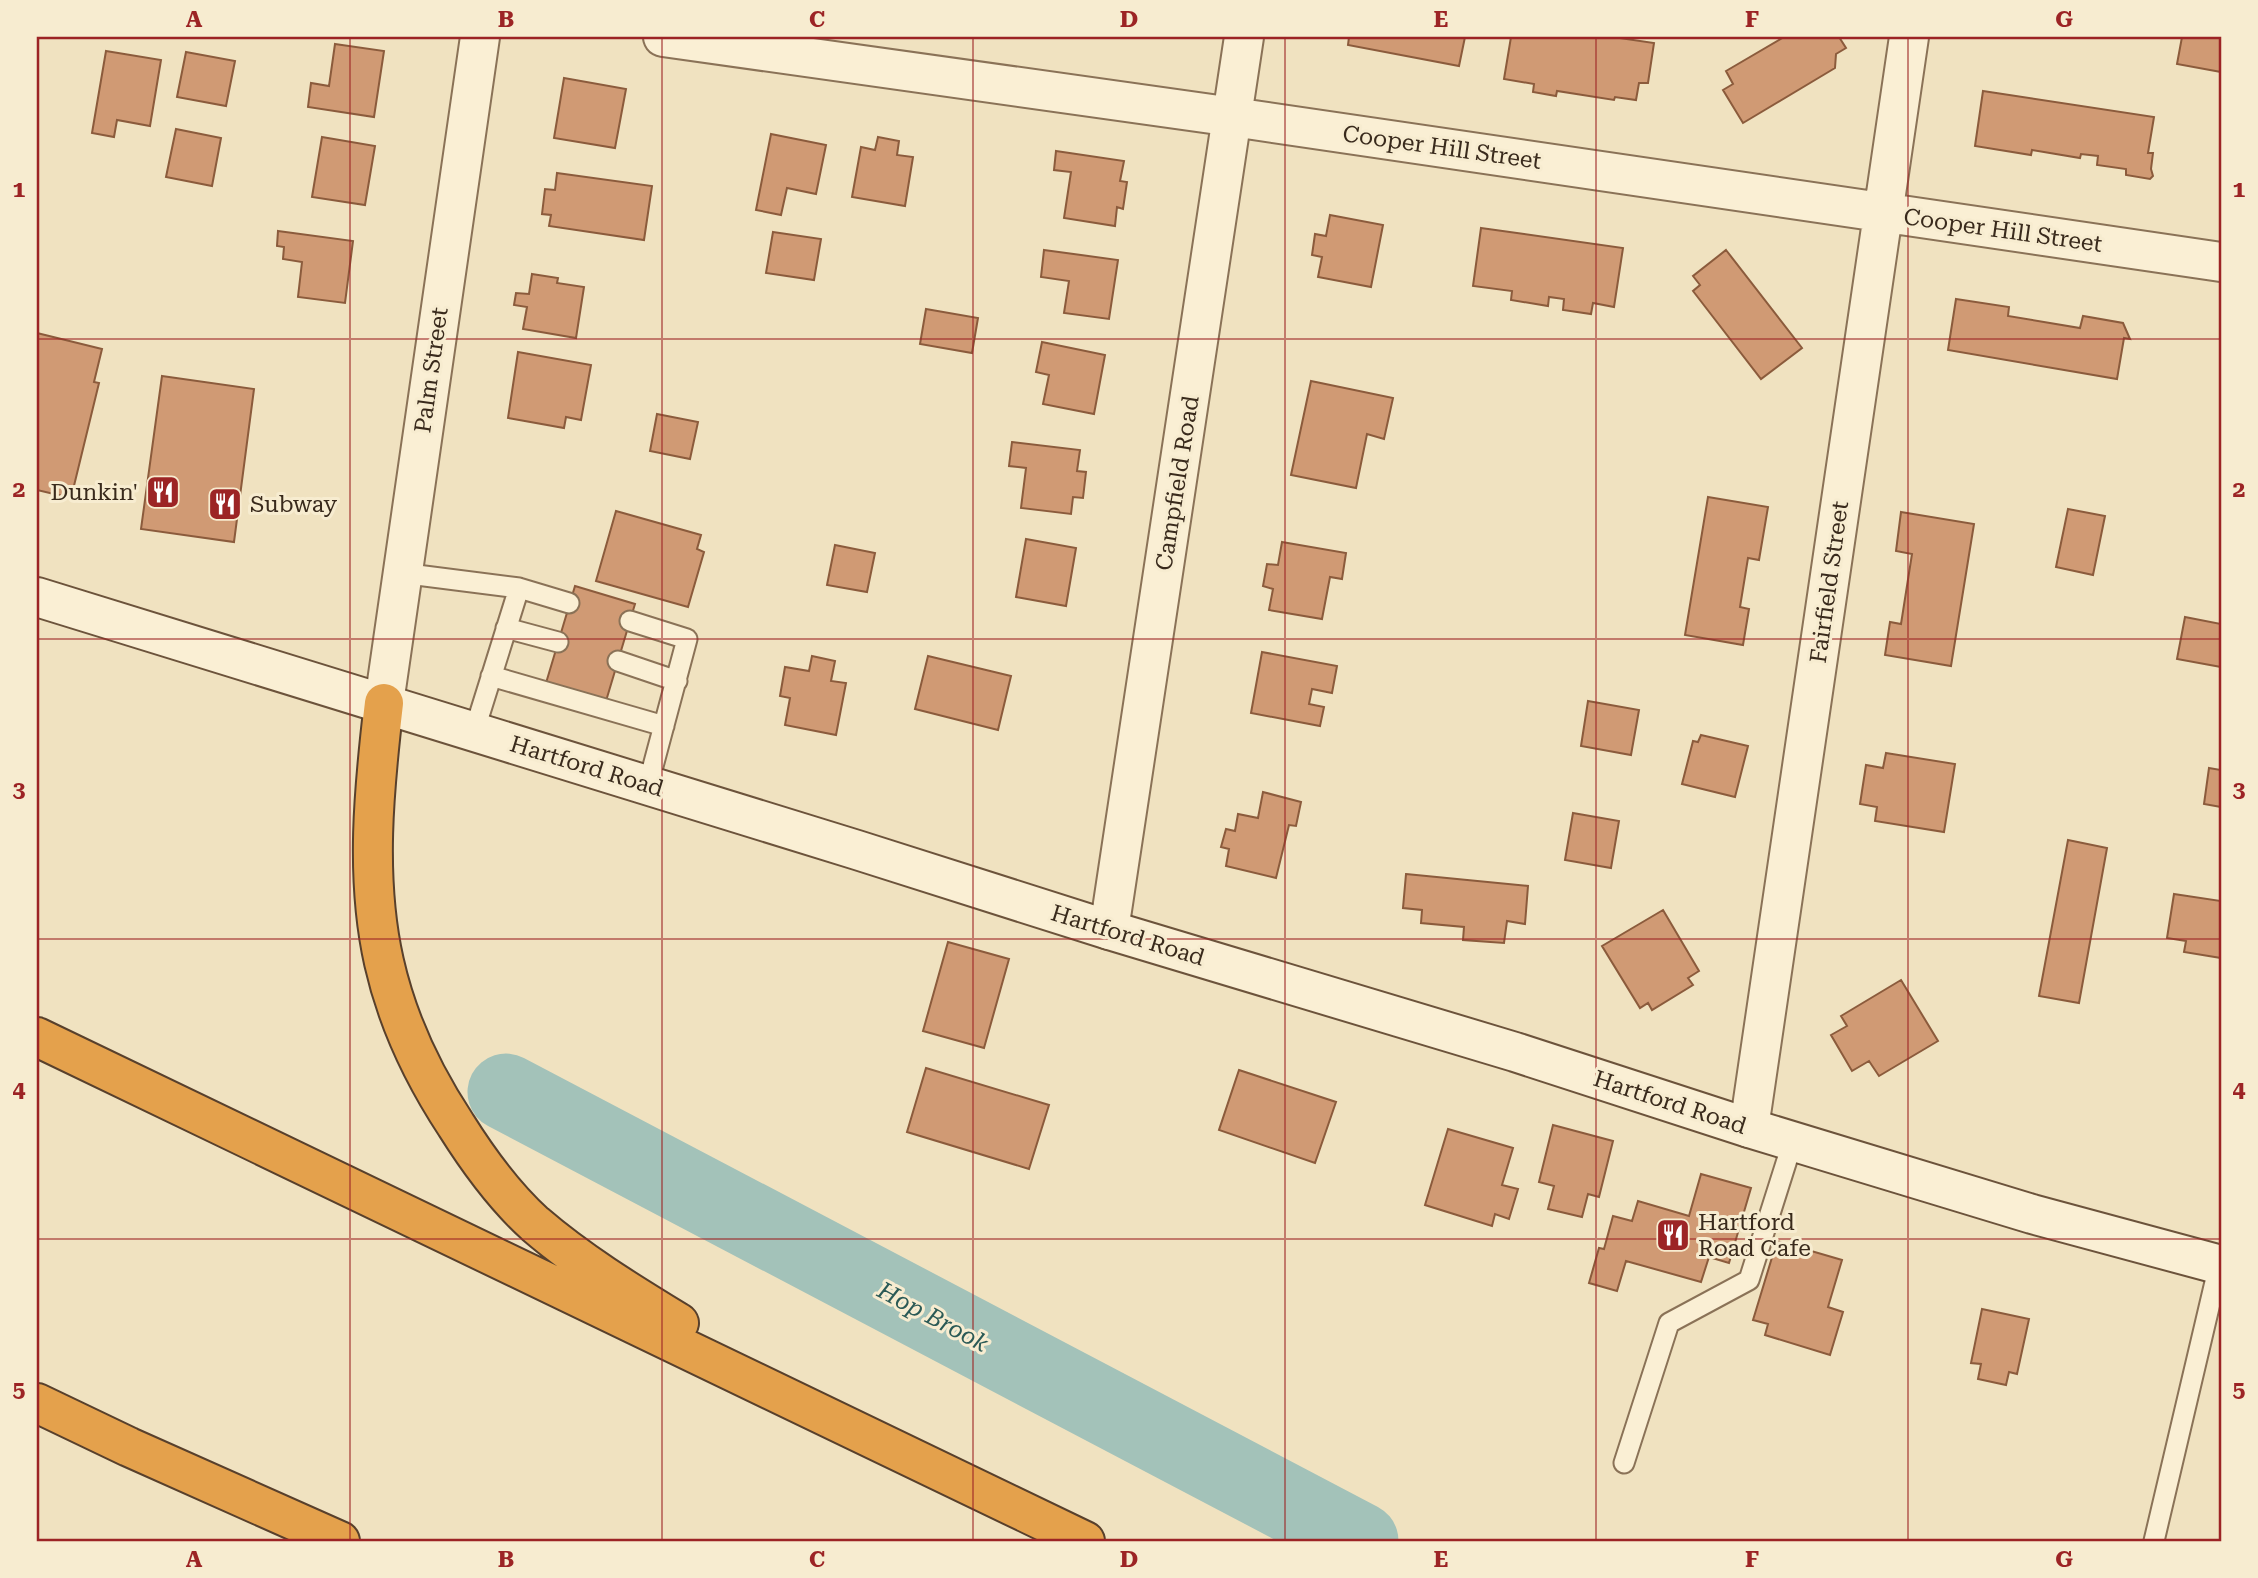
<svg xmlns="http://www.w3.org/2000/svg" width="2258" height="1578" viewBox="0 0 2258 1578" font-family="'Roboto Serif',serif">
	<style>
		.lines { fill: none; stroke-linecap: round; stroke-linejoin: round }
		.river { stroke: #a3c2b9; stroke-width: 77 }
		.building { fill: #d09a74; stroke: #8b5b3c; stroke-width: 2 }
		.lane-casing { stroke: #8a7257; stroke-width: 23 }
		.street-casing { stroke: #8a7257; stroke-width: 42 }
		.secondary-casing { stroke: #6c533b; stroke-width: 42 }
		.highway-casing { stroke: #58402c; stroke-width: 42 }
		.lane { stroke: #faefd4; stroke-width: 19 }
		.street { stroke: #faefd4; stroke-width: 38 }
		.secondary { stroke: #faefd4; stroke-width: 38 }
		.highway { stroke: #e4a14c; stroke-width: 38 }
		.grid { fill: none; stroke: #9c2425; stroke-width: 2; stroke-opacity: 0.55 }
		.labels { text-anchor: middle; stroke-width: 6; stroke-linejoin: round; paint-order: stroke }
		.street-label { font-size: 23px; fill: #392a1c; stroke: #f7ecd0 }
		.poi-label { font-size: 23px; fill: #392a1c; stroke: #f7ecd0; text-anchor: start }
		.water-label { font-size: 24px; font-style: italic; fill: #2b5a56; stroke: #f7ecd0 }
		.neatline { fill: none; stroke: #9c2425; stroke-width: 2.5 }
		.grid-label { font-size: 23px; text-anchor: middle; font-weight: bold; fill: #9c2425 }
	</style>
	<rect width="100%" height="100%" fill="#f0e2c0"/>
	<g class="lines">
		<!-- river -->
		<path class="river" d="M 506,1092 L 1360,1541"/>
	</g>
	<!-- building -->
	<path class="building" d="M 1349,37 L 1465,37 L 1459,66 L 1348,45 Z
		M 1511,37 L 1613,37 L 1654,43 L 1648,83 L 1639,83 L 1636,100 L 1615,97 L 1614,100 L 1557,91 L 1556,96 L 1533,92 L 1534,84 L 1504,79 Z
		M 1784,37 L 1839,37 L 1846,48 L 1836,54 L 1835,68 L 1743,123 L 1723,90 L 1733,84 L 1726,71 Z
		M 2182,37 L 2221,37 L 2221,72 L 2177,64 Z
		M 335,44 L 384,51 L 374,117 L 308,107 L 311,83 L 329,86 Z
		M 106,51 L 161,60 L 150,126 L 117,120 L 114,137 L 92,133 Z
		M 186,52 L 235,61 L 226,106 L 177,97 Z
		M 564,78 L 626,89 L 615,148 L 554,138 Z
		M 1983,91 L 2154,117 L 2148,153 L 2153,153 L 2151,169 L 2153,176 L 2150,179 L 2126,175 L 2126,169 L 2097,165 L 2098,156 L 2081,154 L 2080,158 L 2032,150 L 2031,155 L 1975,146 Z
		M 176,129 L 221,138 L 212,186 L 166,177 Z
		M 771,134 L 826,145 L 816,194 L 787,188 L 781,215 L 756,210 Z
		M 322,137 L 375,146 L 365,205 L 312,197 Z
		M 878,137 L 899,141 L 897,155 L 913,157 L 905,206 L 852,197 L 861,147 L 875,150 Z
		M 1056,151 L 1124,161 L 1120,181 L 1127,182 L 1123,209 L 1117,207 L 1115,226 L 1064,218 L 1071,172 L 1054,170 Z
		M 557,173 L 652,186 L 644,240 L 549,226 L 551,215 L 542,214 L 545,189 L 555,190 Z
		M 1330,215 L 1383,225 L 1371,287 L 1318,277 L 1322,257 L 1312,255 L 1315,234 L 1326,236 Z
		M 1481,228 L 1623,248 L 1614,307 L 1593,303 L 1591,314 L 1563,310 L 1564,299 L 1549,297 L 1548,306 L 1511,300 L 1512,291 L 1473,286 Z
		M 278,231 L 353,241 L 345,303 L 298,297 L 302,262 L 283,259 L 284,247 L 277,246 Z
		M 773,232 L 821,239 L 814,280 L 766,273 Z
		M 1044,250 L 1118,260 L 1109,319 L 1064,313 L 1069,281 L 1041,277 Z
		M 1726,250 L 1802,348 L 1761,379 L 1693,291 L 1700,285 L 1693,276 Z
		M 532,274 L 558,278 L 557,283 L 584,287 L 576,338 L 523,329 L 527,307 L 514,305 L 516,293 L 529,294 Z
		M 1956,299 L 2009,307 L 2008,316 L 2080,328 L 2083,316 L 2123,323 L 2130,339 L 2124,338 L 2117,379 L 1948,350 Z
		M 926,309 L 978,318 L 972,353 L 920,344 Z
		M 37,333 L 102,349 L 94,382 L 99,383 L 71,498 L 37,490 Z
		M 1042,342 L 1105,355 L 1094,414 L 1043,404 L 1049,375 L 1036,372 Z
		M 518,352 L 591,365 L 581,420 L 566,417 L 564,428 L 508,418 Z
		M 162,376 L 254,389 L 234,542 L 141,529 Z
		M 1311,381 L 1393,398 L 1384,439 L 1367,434 L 1356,488 L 1291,475 Z
		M 657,414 L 698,422 L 690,459 L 650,451 Z
		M 1012,442 L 1080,450 L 1077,471 L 1086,472 L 1083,498 L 1073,497 L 1071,514 L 1021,508 L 1026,468 L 1009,466 Z
		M 1708,497 L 1768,507 L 1759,560 L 1748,558 L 1740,607 L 1749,609 L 1743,645 L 1685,635 Z
		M 2068,509 L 2105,516 L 2093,575 L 2056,567 Z
		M 616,511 L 701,535 L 697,549 L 704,552 L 688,607 L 596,581 Z
		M 1901,512 L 1974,524 L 1951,666 L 1885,655 L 1890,622 L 1901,624 L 1912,554 L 1896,551 Z
		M 1026,539 L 1076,548 L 1066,606 L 1016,597 Z
		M 1282,542 L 1346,553 L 1342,579 L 1330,577 L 1322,619 L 1269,610 L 1273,589 L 1263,586 L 1267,564 L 1278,565 Z
		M 835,545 L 875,553 L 867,592 L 827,585 Z
		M 575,586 L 635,604 L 606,701 L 546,683 Z
		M 2185,617 L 2221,624 L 2221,667 L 2177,659 Z
		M 1262,652 L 1337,666 L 1332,693 L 1312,689 L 1309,704 L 1324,707 L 1320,726 L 1251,713 Z
		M 812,656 L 835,661 L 831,681 L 846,683 L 836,735 L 785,725 L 790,698 L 780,696 L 785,667 L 809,671 Z
		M 928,656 L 1011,676 L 998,730 L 915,709 Z
		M 1588,701 L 1639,710 L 1631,755 L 1581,746 Z
		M 1701,735 L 1748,746 L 1735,797 L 1682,784 L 1693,741 L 1698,742 Z
		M 1886,753 L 1955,764 L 1944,832 L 1875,821 L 1877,807 L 1860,804 L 1866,765 L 1883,768 Z
		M 2209,768 L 2221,770 L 2221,807 L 2204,804 Z
		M 1263,792 L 1301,802 L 1296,826 L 1289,825 L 1276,878 L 1226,866 L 1229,849 L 1221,847 L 1226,829 L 1235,831 L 1238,814 L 1258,818 Z
		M 1573,813 L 1619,821 L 1611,868 L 1565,860 Z
		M 2068,840 L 2107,848 L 2079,1003 L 2039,996 Z
		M 1406,874 L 1528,886 L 1525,924 L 1507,921 L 1504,943 L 1463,940 L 1464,927 L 1421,923 L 1422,910 L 1403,908 Z
		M 2174,894 L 2221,901 L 2221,958 L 2184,952 L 2186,941 L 2167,938 Z
		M 1663,910 L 1699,971 L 1688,978 L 1693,985 L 1652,1010 L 1648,1003 L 1640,1008 L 1602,946 Z
		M 948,942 L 1009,959 L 984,1048 L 923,1031 Z
		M 1901,980 L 1938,1041 L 1879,1076 L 1869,1061 L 1852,1071 L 1831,1035 L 1847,1026 L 1841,1016 Z
		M 926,1068 L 1049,1105 L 1029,1169 L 907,1132 Z
		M 1239,1070 L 1336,1102 L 1315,1163 L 1219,1130 Z
		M 1553,1125 L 1613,1141 L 1599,1197 L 1588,1194 L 1582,1217 L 1548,1209 L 1554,1186 L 1539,1182 Z
		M 1448,1129 L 1513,1148 L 1502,1185 L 1518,1189 L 1509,1219 L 1495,1214 L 1492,1226 L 1425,1205 Z
		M 1701,1174 L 1751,1188 L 1729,1263 L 1709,1257 L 1701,1282 L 1626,1261 L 1617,1291 L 1589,1283 L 1599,1248 L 1604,1249 L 1613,1216 L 1632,1221 L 1638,1201 L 1689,1216 Z
		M 1777,1241 L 1842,1260 L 1828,1307 L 1843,1312 L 1830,1355 L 1765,1335 L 1768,1324 L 1753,1320 Z
		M 1982,1309 L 2029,1319 L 2017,1374 L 2009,1372 L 2006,1385 L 1978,1379 L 1981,1364 L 1971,1363 Z"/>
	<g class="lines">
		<!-- lane casing -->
		<g class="lane-casing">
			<path id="lane" d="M 401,573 L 519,588 L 474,732
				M 519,588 L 569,603
				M 630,621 L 687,639 L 648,785
				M 506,628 L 558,642
				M 618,661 L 677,681
				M 491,676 L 664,726
				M 1624,1463 L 1669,1323 L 1749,1280 L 1793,1141
				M 2154,1541 L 2219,1265"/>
		</g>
		<!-- street casing -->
		<g class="street-casing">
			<path id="street" d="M 663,37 L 1233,117 L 2221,262
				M 384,703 L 480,37
				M 1109,930 L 1244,37
				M 1749,1128 L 1909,37"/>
		</g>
		<!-- secondary casing -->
		<g class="secondary-casing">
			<path id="secondary" d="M 37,597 L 857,850 L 1109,930 L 1515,1052 L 1749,1128 L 2032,1214 L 2221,1265"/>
		</g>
		<!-- highway casing -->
		<g class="highway-casing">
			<path id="highway" d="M 384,703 C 374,788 365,878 384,962 C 397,1020 423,1075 456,1125 C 478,1160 504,1196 535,1224 C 579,1262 630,1293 679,1323
				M 37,1037 L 1085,1541
				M 37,1403 L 129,1447 L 340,1541"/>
		</g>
		<!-- lane -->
		<use href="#lane" class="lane"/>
		<!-- street -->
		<use href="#street" class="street"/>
		<!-- secondary -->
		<use href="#secondary" class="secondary"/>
		<!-- highway -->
		<use href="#highway" class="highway"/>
	</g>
	<!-- grid -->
	<path class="grid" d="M 350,37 L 350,1541M 662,37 L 662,1541M 973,37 L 973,1541M 1285,37 L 1285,1541M 1596,37 L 1596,1541M 1908,37 L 1908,1541M 37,339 L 2221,339M 37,639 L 2221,639M 37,939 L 2221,939M 37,1239 L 2221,1239"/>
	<!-- icons -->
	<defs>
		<g id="restaurant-square" transform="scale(1.75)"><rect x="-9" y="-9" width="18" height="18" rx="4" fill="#9c2425" stroke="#f7ecd0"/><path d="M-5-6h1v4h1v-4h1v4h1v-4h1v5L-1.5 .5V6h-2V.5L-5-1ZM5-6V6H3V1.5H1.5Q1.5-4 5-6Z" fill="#fff"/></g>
	</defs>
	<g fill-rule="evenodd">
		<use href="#restaurant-square" x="163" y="492"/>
		<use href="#restaurant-square" x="225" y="504"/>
		<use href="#restaurant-square" x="1673" y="1235"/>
	</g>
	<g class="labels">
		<!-- street labels -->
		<g class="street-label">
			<text transform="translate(1442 147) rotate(8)" y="8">Cooper Hill Street</text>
			<text transform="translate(2003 230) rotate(8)" y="8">Cooper Hill Street</text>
			<text transform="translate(431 370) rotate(-82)" y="8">Palm Street</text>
			<text transform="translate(1177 483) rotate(-81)" y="8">Campfield Road</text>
			<text transform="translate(1829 582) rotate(-82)" y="8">Fairfield Street</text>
			<text transform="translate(587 766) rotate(17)" y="8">Hartford Road</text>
			<text transform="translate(1128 935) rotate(17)" y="8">Hartford Road</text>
			<text transform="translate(1670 1102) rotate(18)" y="8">Hartford Road</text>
		</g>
		<!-- poi labels -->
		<g class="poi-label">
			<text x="138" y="500" text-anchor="end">Dunkin'</text>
			<text x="250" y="512">Subway</text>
			<text x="1698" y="1230">Hartford<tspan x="1698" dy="26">Road Cafe</tspan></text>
		</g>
		<!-- water labels -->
		<g class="water-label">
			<text transform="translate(933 1317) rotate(28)" y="8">Hop Brook</text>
		</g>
	</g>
	<!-- border -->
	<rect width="2258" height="1578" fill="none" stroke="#f7ecd0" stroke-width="77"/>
	<rect x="38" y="38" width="2182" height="1502" class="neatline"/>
	<g class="grid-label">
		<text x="194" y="27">A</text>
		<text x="506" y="27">B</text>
		<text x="817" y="27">C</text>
		<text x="1129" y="27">D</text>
		<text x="1441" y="27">E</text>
		<text x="1752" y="27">F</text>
		<text x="2064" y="27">G</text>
		<text x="19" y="197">1</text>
		<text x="2239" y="197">1</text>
		<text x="19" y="497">2</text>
		<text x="2239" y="497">2</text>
		<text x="19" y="797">3</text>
		<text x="2239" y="797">3</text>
		<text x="19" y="1097">4</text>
		<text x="2239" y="1097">4</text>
		<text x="19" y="1397">5</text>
		<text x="2239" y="1397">5</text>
		<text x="194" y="1567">A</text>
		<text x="506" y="1567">B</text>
		<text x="817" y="1567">C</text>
		<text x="1129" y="1567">D</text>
		<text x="1441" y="1567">E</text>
		<text x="1752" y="1567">F</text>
		<text x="2064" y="1567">G</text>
	</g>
</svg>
